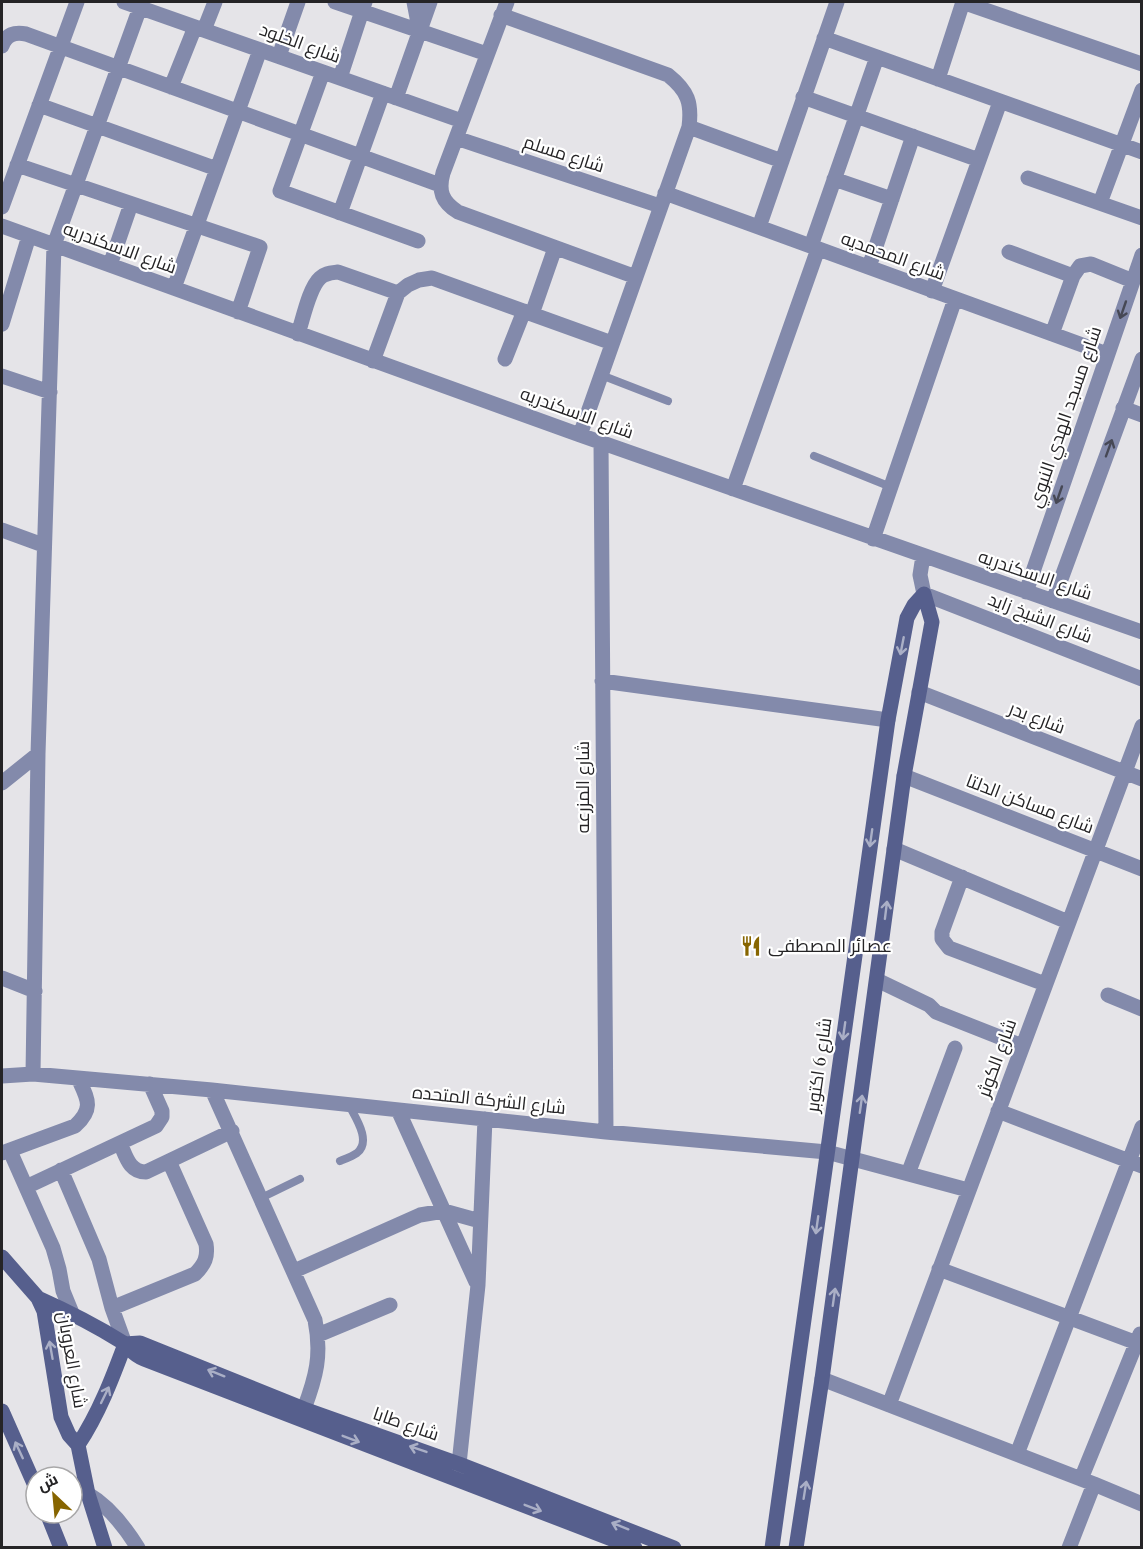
<svg xmlns="http://www.w3.org/2000/svg" width="1143" height="1549" viewBox="0 0 1143 1549" font-family="'Playfair Display',Cairo,serif">
	<style>
		.lines { fill: none; stroke-linecap: round; stroke-linejoin: round }
		.lane { stroke: #838aab; stroke-width: 8 }
		.street { stroke: #838aab; stroke-width: 15 }
		.secondary { stroke: #565f8d; stroke-width: 15 }
		.oneway { stroke: #464855 }
		.oneway2 { stroke: #aaafc6 }
		.labels { text-anchor: middle; stroke-width: 4.5; stroke-linejoin: round; paint-order: stroke }
		.street-label { font-size: 18px; fill: #252426; stroke: #fff }
		.poi-label { font-size: 18px; fill: #252426; stroke: #fff; text-anchor: start }
	</style>
	<rect width="100%" height="100%" fill="#e5e4e8"/>
	<g class="lines">
		<!-- lane -->
		<path class="lane" d="M 601,375 L 668,401
			M 814,456 L 891,487
			M 340,1161 C 345,1159 353,1156 357,1153 C 372,1141 355,1117 349,1105
			M 261,1198 L 300,1179"/>
		<!-- street -->
		<path class="street" d="M 124,2 L 462,121
			M 335,2 L 487,54
			M 414,2 L 419,28
			M 507,2 L 443,173 C 438,191 442,202 458,212 L 636,277
			M 962,2 L 1142,64
			M 501,15 L 668,75 C 688,91 692,103 689,127 L 580,435
			M 204,30 L 215,2
			M 824,38 L 1142,152
			M 2,46 C 6,34 15,32 26,34 L 440,185
			M 279,56 L 298,2
			M 323,72 L 280,191 L 418,241
			M 340,78 L 365,2
			M 938,79 L 963,2
			M 171,87 L 195,27
			M 803,97 L 979,160
			M 396,98 L 430,2
			M 39,105 L 217,169
			M 689,127 L 782,161
			M 456,138 L 660,206
			M 17,165 L 260,247 L 238,312
			M 1028,178 L 1142,218
			M 834,179 L 892,199
			M 665,193 L 1107,354
			M 1100,203 L 1142,90
			M 2,207 L 77,2
			M 340,213 L 383,93
			M 2,226 L 580,435 L 1142,632
			M 759,227 L 837,2
			M 811,246 L 877,57
			M 1009,252 L 1073,276
			M 110,265 L 131,204
			M 869,267 L 913,136
			M 174,288 L 260,50
			M 932,291 L 1000,102
			M 532,314 L 555,248
			M 2,324 L 29,236
			M 298,334 C 303,319 309,288 320,278 C 325,273 331,273 338,272 L 398,293
			M 1052,334 L 1073,276 L 1080,266 L 1091,264 L 1133,281
			M 505,359 L 524,311
			M 373,361 L 398,293 L 408,285 L 419,280 L 432,278 L 612,343
			M 2,376 L 50,392
			M 1123,408 L 1142,415
			M 601,442 L 606,1132
			M 733,489 L 818,249
			M 2,530 L 43,545
			M 873,539 L 955,299
			M 923,556 L 920,575 L 924,594 L 1142,679
			M 1026,592 L 1142,255
			M 1053,601 L 1142,359
			M 602,681 L 888,720
			M 919,692 L 1142,779
			M 904,776 L 1142,869
			M 2,783 L 38,754
			M 894,849 L 1068,922
			M 962,877 L 942,932 L 942,939 L 949,948 L 1045,984
			M 2,978 L 35,991
			M 877,980 L 929,1005 L 936,1012 L 1022,1046
			M 1108,995 L 1142,1009
			M 33,1074 L 38,754 L 54,245 L 142,2
			M 2,1076 L 33,1074 L 212,1090 L 606,1132 L 827,1152 L 968,1190
			M 212,1090 L 315,1320 C 322,1355 316,1377 304,1409
			M 398,1110 L 476,1282
			M 998,1111 L 1142,1166
			M 120,1143 C 126,1156 129,1172 146,1172 L 232,1131
			M 10,1151 L 53,1248 L 59,1269 L 63,1291 L 72,1313
			M 2,1153 L 75,1126 C 95,1108 87,1098 78,1078
			M 61,1170 L 99,1259 L 112,1308 L 125,1344
			M 908,1174 L 955,1048
			M 26,1187 L 156,1126 L 162,1117 L 162,1111 L 150,1084
			M 939,1269 L 1137,1343 L 1142,1341
			M 294,1271 L 420,1215 L 444,1211 L 480,1221
			M 112,1308 L 195,1274 C 205,1264 208,1257 206,1244 L 169,1161
			M 318,1335 L 390,1305
			M 822,1379 L 1094,1484 L 1142,1504
			M 889,1405 L 1142,726
			M 1017,1454 L 1142,1127
			M 459,1464 L 478,1285 L 485,1119
			M 1081,1479 L 1140,1334
			M 88,1494 C 109,1506 125,1527 138,1548
			M 1069,1548 L 1094,1484"/>
		<!-- secondary -->
		<path class="secondary" d="M 2,1257 L 38,1298 L 44,1311 L 61,1417 L 69,1435 L 78,1445
			M 38,1298 C 67,1311 95,1325 122,1342 C 131,1348 131,1354 144,1359 L 635,1548
			M 125,1344 L 140,1343 L 304,1409 L 459,1464 L 674,1548
			M 2,1411 L 36,1488
			M 47,1513 L 61,1548
			M 105,1548 L 88,1494 L 78,1445 C 99,1413 112,1379 125,1344
			M 772,1548 L 888,720 L 907,618 L 914,605 L 924,594 L 932,622 L 904,776 L 822,1379 L 796,1548"/>
	</g>
	<!-- one-way arrows -->
	<defs><path id="oneway-shaft" d="M-6 0H5M1.5-3L5.5 0L1.5 3" fill="none" stroke-width="1.6" stroke-linecap="round" stroke-linejoin="round" transform="scale(1.5)"/></defs>
	<g class="oneway">
		<use href="#oneway-shaft" transform="translate(1123 310) rotate(109)"/>
		<use href="#oneway-shaft" transform="translate(1109 448) rotate(-70)"/>
		<use href="#oneway-shaft" transform="translate(1059 495) rotate(109)"/>
	</g>
	<g class="oneway2">
		<use href="#oneway-shaft" transform="translate(902 646) rotate(101)"/>
		<use href="#oneway-shaft" transform="translate(871 838) rotate(98)"/>
		<use href="#oneway-shaft" transform="translate(886 910) rotate(-83)"/>
		<use href="#oneway-shaft" transform="translate(844 1031) rotate(98)"/>
		<use href="#oneway-shaft" transform="translate(861 1104) rotate(-82)"/>
		<use href="#oneway-shaft" transform="translate(817 1225) rotate(98)"/>
		<use href="#oneway-shaft" transform="translate(834 1297) rotate(-82)"/>
		<use href="#oneway-shaft" transform="translate(51 1350) rotate(-100)"/>
		<use href="#oneway-shaft" transform="translate(216 1373) rotate(-158)"/>
		<use href="#oneway-shaft" transform="translate(105 1395) rotate(-64)"/>
		<use href="#oneway-shaft" transform="translate(351 1439) rotate(21)"/>
		<use href="#oneway-shaft" transform="translate(418 1449) rotate(-161)"/>
		<use href="#oneway-shaft" transform="translate(19 1450) rotate(-115)"/>
		<use href="#oneway-shaft" transform="translate(805 1490) rotate(-81)"/>
		<use href="#oneway-shaft" transform="translate(533 1508) rotate(21)"/>
		<use href="#oneway-shaft" transform="translate(620 1526) rotate(-158)"/>
	</g>
	<!-- icons -->
	<defs>
		<g id="restaurant-bare" transform="scale(1.62)"><path d="M-5-6h1v4h1v-4h1v4h1v-4h1v5L-1.5 .5V6h-2V.5L-5-1ZM5-6V6H3V1.5H1.5Q1.5-4 5-6Z" fill="#876500" stroke="#fff" stroke-width="2.5" paint-order="stroke"/></g>
	</defs>
	<g fill-rule="evenodd">
		<use href="#restaurant-bare" x="751" y="946"/>
	</g>
	<g class="labels">
		<!-- street labels -->
		<g class="street-label">
			<text transform="translate(300 43) rotate(20)" y="6">شارع الخلود</text>
			<text transform="translate(564 154) rotate(18)" y="6">شارع مسلم</text>
			<text transform="translate(120 248) rotate(20)" y="6">شارع الاسكندريه</text>
			<text transform="translate(893 256) rotate(20)" y="6">شارع المحمديه</text>
			<text transform="translate(577 413) rotate(20)" y="6">شارع الاسكندريه</text>
			<text transform="translate(1065 417) rotate(-71)" y="6">شارع مسجد الهدي النبوي</text>
			<text transform="translate(1035 575) rotate(19)" y="6">شارع الاسكندريه</text>
			<text transform="translate(1040 618) rotate(21)" y="6">شارع الشيخ زايد</text>
			<text transform="translate(1037 718) rotate(21)" y="6">شارع بدر</text>
			<text transform="translate(583 787) rotate(-90)" y="6">شارع المزرعه</text>
			<text transform="translate(1030 804) rotate(21)" y="6">شارع مساكن الدلتا</text>
			<text transform="translate(997 1058) rotate(-70)" y="6">شارع الكوثر</text>
			<text transform="translate(819 1065) rotate(-82)" y="6">شارع 6 اكتوبر</text>
			<text transform="translate(489 1100) rotate(6)" y="6">شارع الشركة المتحده</text>
			<text transform="translate(72 1360) rotate(80)" y="6">شارع العروبان</text>
			<text transform="translate(406 1424) rotate(19)" y="6">شارع طابا</text>
		</g>
		<!-- poi labels -->
		<g class="poi-label">
			<text x="768" y="952">عصائر المصطفى</text>
		</g>
	</g>
	<!-- border -->
	<rect width="1143" height="1549" fill="none" stroke="#252426" stroke-width="6"/>
	<!-- north arrow -->
	<g transform="translate(54 1495) rotate(334)"><circle r="28" fill="#ffffff" stroke="#a8a7a8" stroke-width="1.5"/>
	<path d="M0-4.5L10 22L0 15L-10 22Z" fill="#876500"/>
	<text y="-9" font-size="16" font-weight="bold" text-anchor="middle" fill="#252426">ش</text>
	</g>
</svg>
